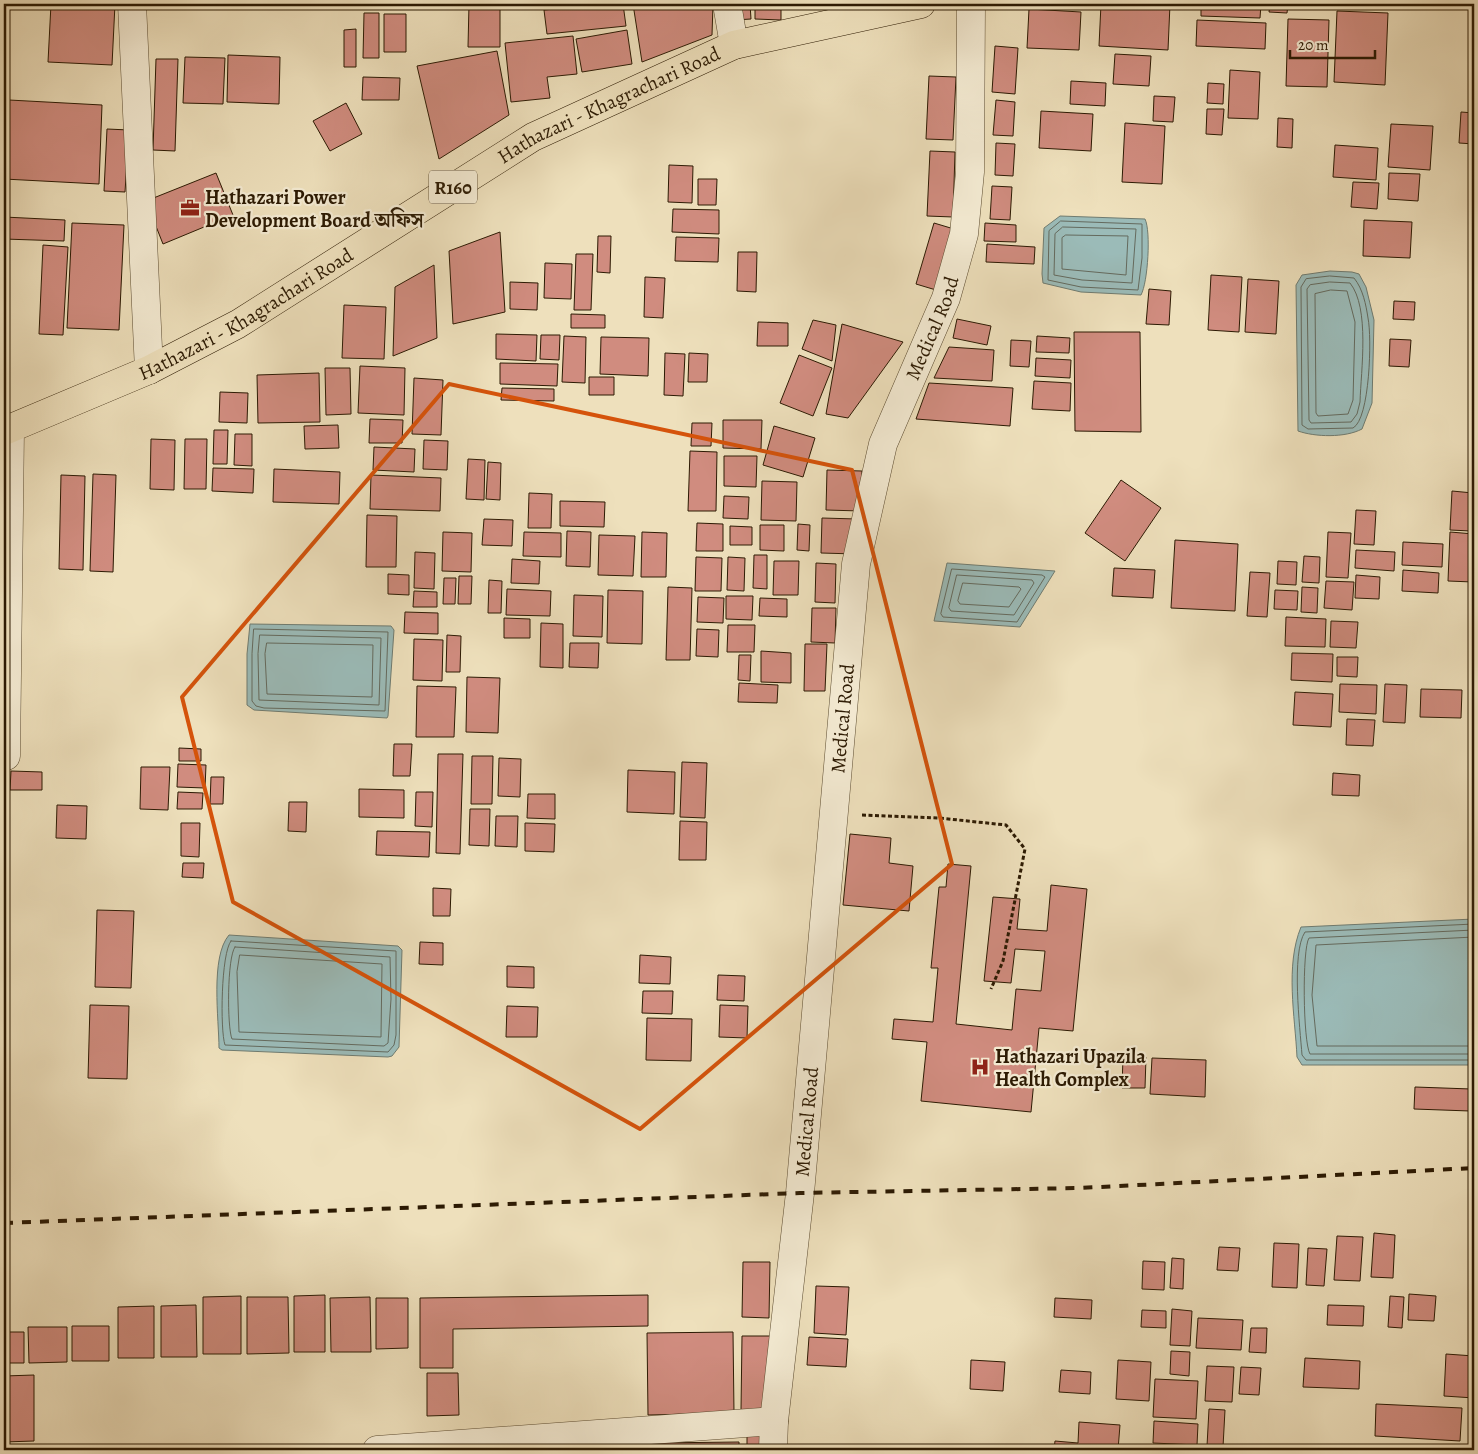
<svg xmlns="http://www.w3.org/2000/svg" width="1478" height="1454" viewBox="0 0 1478 1454" font-family="Alegreya,'Noto Serif Bengali',serif">
	<style>
		.water { fill: #9bbbb8; stroke: #6f7b70 }
		.lines { fill: none; stroke-linecap: round; stroke-linejoin: round }
		.shore { stroke: #646a5e; stroke-width: 1 }
		.building { fill: #d08c7f; stroke: #2c1a03 }
		.minor-casing { stroke: #5c4c31; stroke-width: 29 }
		.major-casing { stroke: #2c1a03; stroke-width: 29 }
		.path { stroke: #2c1a03; stroke-width: 3; stroke-dasharray: 4 2.5; stroke-linecap: butt }
		.minor { stroke: #f4ebd3; stroke-width: 28 }
		.major { stroke: #eee0bc; stroke-width: 28 }
		.rail { stroke: #2c1a03; stroke-width: 4; stroke-dasharray: 9 9; stroke-linecap: butt }
		.marked { fill: none; stroke: #d5530b; stroke-width: 4; stroke-linejoin: round }
		.labels { text-anchor: middle; stroke-width: 4.5; stroke-linejoin: round; paint-order: stroke }
		.shield { fill: #f4ebd3; stroke: #685941; stroke-width: 1 }
		.shield-label { font-size: 19px; font-weight: bold; fill: #2c1a03 }
		.street-label { font-size: 20px; fill: #2c1a03; stroke: #f4ebd3 }
		.poi-label { font-size: 20px; font-weight: bold; fill: #2c1a03; stroke: #f4ebd3; text-anchor: start }
	</style>
	<rect width="100%" height="100%" fill="#eee0bc"/>
	<filter id="stains"><feTurbulence type="fractalNoise" baseFrequency=".004" numOctaves="4"/><feColorMatrix values="0 0 0 0 .2 0 0 0 0 .09 0 0 0 0 .02 0 0 0 .5 -.17"/></filter>
	<radialGradient id="worn" r=".72"><stop offset=".6" stop-color="#630" stop-opacity="0"/><stop offset="1" stop-color="#630" stop-opacity=".3"/></radialGradient>
	<!-- water -->
	<path class="water" d="M 1060,216 L 1145,219 C 1151,231 1148,282 1141,295 L 1081,292 L 1043,283 L 1042,274 L 1044,228 Z
		M 1330,271 L 1352,272 L 1359,274 L 1366,287 L 1374,320 L 1372,403 L 1362,429 C 1345,438 1315,437 1298,431 L 1296,285 L 1302,275 Z
		M 947,563 L 1055,571 L 1020,627 L 934,621 Z
		M 250,624 L 391,626 L 394,630 L 388,716 L 387,718 L 254,710 L 247,705 L 247,654 Z
		M 1474,919 L 1474,1065 L 1302,1065 L 1297,1057 C 1295,1016 1285,966 1301,927 Z
		M 229,935 L 398,946 L 402,950 L 399,1047 L 392,1056 L 388,1057 L 222,1050 L 219,1048 C 219,1020 210,957 229,935 Z"/>
	<g class="lines">
		<!-- shore -->
		<path class="shore" d="M 1061,221 L 1142,224 L 1142,258 L 1138,290 L 1081,287 L 1048,280 L 1049,231 Z
			M 1063,227 L 1136,229 L 1132,283 L 1082,280 L 1054,275 L 1055,234 Z
			M 1066,235 L 1128,236 L 1126,275 L 1062,269 L 1062,238 Z
			M 1330,276 L 1354,278 C 1363,289 1366,305 1368,318 C 1372,337 1370,419 1353,428 L 1308,429 L 1302,425 L 1301,287 L 1306,279 Z
			M 1330,282 L 1350,283 C 1370,308 1361,370 1360,402 L 1357,414 L 1351,422 L 1311,423 L 1309,420 L 1307,289 L 1310,285 Z
			M 1331,290 L 1347,291 L 1355,322 L 1353,400 L 1348,414 L 1318,416 L 1316,413 L 1315,294 Z
			M 952,569 L 1042,575 L 1045,577 L 1017,622 L 943,617 L 941,614 Z
			M 957,575 L 1032,580 L 1034,583 L 1014,615 L 951,611 L 949,608 Z
			M 963,583 L 1019,587 L 1021,589 L 1009,607 L 960,604 L 958,601 Z
			M 254,629 L 388,632 L 385,711 L 264,708 L 256,706 L 252,701 L 252,654 Z
			M 260,635 L 381,638 L 379,705 L 259,700 L 258,654 Z
			M 267,643 L 373,645 L 372,697 L 267,694 L 265,654 Z
			M 1474,924 L 1305,932 C 1291,953 1300,1028 1302,1055 L 1306,1060 L 1474,1060
			M 1474,930 L 1309,938 C 1302,949 1303,1042 1310,1054 L 1474,1054
			M 1474,937 L 1316,945 L 1312,995 L 1317,1046 L 1474,1046
			M 231,941 L 396,951 L 396,1035 L 394,1045 L 388,1052 L 225,1045 C 220,1030 221,953 231,941 Z
			M 235,947 L 390,957 L 391,999 L 388,1043 L 384,1046 L 232,1039 C 227,1027 227,957 235,947 Z
			M 240,955 L 382,964 L 381,1037 L 239,1032 L 237,972 Z"/>
	</g>
	<!-- building -->
	<path class="building" d="M 4,4 L 7,4 L 4,65 Z
		M 51,4 L 115,4 L 112,65 L 48,62 Z
		M 469,4 L 500,4 L 500,47 L 468,47 Z
		M 603,4 L 623,4 L 626,26 L 547,34 L 544,10 Z
		M 633,4 L 713,4 L 712,35 L 642,62 Z
		M 734,4 L 750,4 L 751,19 L 735,20 Z
		M 755,4 L 781,4 L 781,20 L 755,19 Z
		M 1101,4 L 1170,4 L 1168,50 L 1099,46 Z
		M 1201,4 L 1261,4 L 1260,18 L 1201,16 Z
		M 1270,4 L 1288,4 L 1287,13 L 1269,12 Z
		M 1029,9 L 1081,12 L 1079,50 L 1027,48 Z
		M 1337,11 L 1388,13 L 1385,85 L 1334,82 Z
		M 364,13 L 379,13 L 379,58 L 363,58 Z
		M 384,14 L 406,14 L 406,52 L 384,52 Z
		M 1288,19 L 1329,20 L 1327,87 L 1286,86 Z
		M 1197,20 L 1266,23 L 1265,49 L 1196,46 Z
		M 356,29 L 356,67 L 344,67 L 344,30 Z
		M 627,30 L 632,64 L 582,72 L 576,39 Z
		M 573,36 L 577,74 L 547,77 L 550,98 L 511,102 L 505,43 Z
		M 995,46 L 1018,48 L 1015,94 L 992,92 Z
		M 497,51 L 509,115 L 439,159 L 417,66 Z
		M 1115,54 L 1151,56 L 1149,86 L 1113,84 Z
		M 228,55 L 280,57 L 279,104 L 227,102 Z
		M 185,57 L 225,58 L 223,104 L 183,103 Z
		M 156,59 L 178,59 L 175,151 L 153,150 Z
		M 1230,70 L 1260,72 L 1258,119 L 1228,118 Z
		M 929,76 L 956,77 L 953,140 L 926,139 Z
		M 363,77 L 400,78 L 399,100 L 362,100 Z
		M 1071,81 L 1106,83 L 1105,106 L 1070,104 Z
		M 1208,83 L 1224,84 L 1223,104 L 1207,103 Z
		M 1154,96 L 1175,97 L 1173,122 L 1153,121 Z
		M 9,100 L 102,105 L 99,184 L 4,179 Z
		M 996,100 L 1015,102 L 1013,136 L 993,135 Z
		M 346,103 L 362,134 L 330,151 L 313,121 Z
		M 1207,109 L 1224,109 L 1222,135 L 1206,134 Z
		M 1041,111 L 1093,114 L 1091,151 L 1039,148 Z
		M 1461,112 L 1474,113 L 1474,144 L 1459,143 Z
		M 1278,118 L 1293,119 L 1292,148 L 1277,147 Z
		M 1125,123 L 1165,126 L 1162,184 L 1122,182 Z
		M 1391,124 L 1433,126 L 1430,170 L 1388,167 Z
		M 107,129 L 129,130 L 125,192 L 104,191 Z
		M 996,143 L 1015,144 L 1013,176 L 995,175 Z
		M 1335,145 L 1378,148 L 1376,180 L 1333,177 Z
		M 930,151 L 955,152 L 953,217 L 927,216 Z
		M 669,165 L 693,166 L 692,203 L 668,202 Z
		M 216,173 L 233,215 L 163,244 L 146,201 Z
		M 1389,173 L 1420,174 L 1418,201 L 1388,199 Z
		M 698,179 L 717,179 L 716,205 L 698,205 Z
		M 1353,182 L 1379,183 L 1377,209 L 1351,207 Z
		M 992,186 L 1012,187 L 1010,220 L 990,219 Z
		M 673,209 L 719,210 L 719,234 L 672,232 Z
		M 4,217 L 65,220 L 64,241 L 4,239 Z
		M 1364,220 L 1412,222 L 1410,258 L 1363,256 Z
		M 72,223 L 124,225 L 119,330 L 67,328 Z
		M 934,223 L 954,229 L 936,290 L 916,284 Z
		M 985,223 L 1016,225 L 1016,242 L 984,241 Z
		M 500,232 L 505,312 L 453,324 L 449,251 Z
		M 598,236 L 611,236 L 610,273 L 597,272 Z
		M 676,237 L 719,238 L 718,262 L 675,261 Z
		M 987,244 L 1035,247 L 1034,264 L 986,262 Z
		M 43,245 L 68,247 L 63,335 L 39,334 Z
		M 738,252 L 757,252 L 756,292 L 737,291 Z
		M 576,254 L 593,254 L 591,310 L 574,310 Z
		M 545,263 L 572,264 L 571,299 L 544,298 Z
		M 434,265 L 437,338 L 393,356 L 395,287 Z
		M 1211,275 L 1242,277 L 1239,332 L 1208,330 Z
		M 645,277 L 665,278 L 663,318 L 644,317 Z
		M 1248,279 L 1279,281 L 1276,334 L 1245,332 Z
		M 510,282 L 538,283 L 537,310 L 510,309 Z
		M 1149,289 L 1171,291 L 1169,325 L 1146,324 Z
		M 1394,301 L 1415,302 L 1414,320 L 1393,319 Z
		M 344,305 L 386,307 L 384,359 L 342,358 Z
		M 571,314 L 605,315 L 605,328 L 571,328 Z
		M 957,319 L 991,326 L 987,345 L 953,338 Z
		M 813,320 L 836,325 L 832,361 L 802,349 Z
		M 758,322 L 788,323 L 788,346 L 757,346 Z
		M 842,324 L 903,342 L 848,418 L 826,414 Z
		M 1074,332 L 1140,332 L 1141,432 L 1075,431 Z
		M 496,334 L 537,335 L 536,361 L 496,359 Z
		M 541,335 L 560,335 L 559,360 L 540,359 Z
		M 564,336 L 586,337 L 585,383 L 562,382 Z
		M 1037,336 L 1070,338 L 1069,353 L 1036,352 Z
		M 601,337 L 649,338 L 648,376 L 600,374 Z
		M 1390,339 L 1411,340 L 1409,367 L 1389,366 Z
		M 1011,340 L 1031,341 L 1029,367 L 1010,366 Z
		M 949,347 L 994,350 L 992,381 L 934,378 Z
		M 665,353 L 685,354 L 683,396 L 664,395 Z
		M 689,353 L 708,354 L 707,382 L 688,382 Z
		M 799,355 L 832,368 L 813,416 L 780,403 Z
		M 1036,358 L 1071,360 L 1070,378 L 1035,376 Z
		M 500,363 L 558,364 L 557,386 L 500,384 Z
		M 360,366 L 405,368 L 404,415 L 358,413 Z
		M 325,368 L 350,368 L 351,414 L 326,415 Z
		M 319,373 L 320,422 L 258,423 L 257,375 Z
		M 589,377 L 614,377 L 614,395 L 589,395 Z
		M 414,378 L 443,380 L 441,435 L 412,434 Z
		M 1034,381 L 1071,383 L 1070,411 L 1032,409 Z
		M 929,383 L 1013,388 L 1010,426 L 916,419 Z
		M 502,388 L 554,389 L 554,401 L 501,400 Z
		M 220,392 L 248,393 L 247,423 L 219,422 Z
		M 370,419 L 403,420 L 402,443 L 369,443 Z
		M 723,420 L 762,420 L 761,449 L 723,448 Z
		M 692,423 L 712,423 L 711,446 L 691,446 Z
		M 338,425 L 339,448 L 305,449 L 304,426 Z
		M 774,426 L 815,438 L 803,477 L 763,465 Z
		M 214,430 L 228,430 L 227,464 L 213,464 Z
		M 235,434 L 252,434 L 252,466 L 234,465 Z
		M 151,439 L 175,440 L 174,490 L 150,489 Z
		M 185,439 L 207,439 L 206,489 L 184,489 Z
		M 424,440 L 448,441 L 447,470 L 423,469 Z
		M 374,447 L 415,449 L 414,472 L 373,470 Z
		M 690,451 L 717,452 L 716,511 L 688,511 Z
		M 724,456 L 757,456 L 756,487 L 724,486 Z
		M 468,459 L 485,460 L 484,500 L 466,499 Z
		M 488,462 L 501,463 L 500,500 L 486,499 Z
		M 213,468 L 254,469 L 253,493 L 212,491 Z
		M 274,469 L 340,472 L 339,504 L 273,502 Z
		M 827,470 L 862,471 L 861,511 L 826,510 Z
		M 93,474 L 116,475 L 113,572 L 90,571 Z
		M 61,475 L 85,476 L 83,570 L 59,569 Z
		M 371,475 L 441,478 L 440,511 L 370,509 Z
		M 1121,480 L 1161,508 L 1125,561 L 1085,533 Z
		M 762,481 L 797,482 L 796,521 L 761,520 Z
		M 1452,491 L 1473,493 L 1471,531 L 1450,530 Z
		M 529,493 L 552,494 L 551,528 L 528,528 Z
		M 724,496 L 749,497 L 748,519 L 723,518 Z
		M 560,501 L 605,502 L 604,527 L 560,526 Z
		M 1356,510 L 1376,511 L 1374,545 L 1354,544 Z
		M 367,515 L 397,516 L 396,567 L 366,567 Z
		M 822,518 L 857,519 L 856,554 L 821,553 Z
		M 484,519 L 513,520 L 512,546 L 482,545 Z
		M 697,523 L 723,524 L 723,551 L 696,551 Z
		M 798,524 L 810,525 L 809,551 L 797,550 Z
		M 760,525 L 784,525 L 784,551 L 760,550 Z
		M 730,526 L 752,527 L 752,545 L 730,545 Z
		M 567,531 L 591,532 L 590,567 L 566,566 Z
		M 443,532 L 472,533 L 471,572 L 442,571 Z
		M 524,532 L 561,533 L 561,557 L 523,556 Z
		M 642,532 L 667,533 L 666,577 L 641,577 Z
		M 1328,532 L 1351,533 L 1348,578 L 1326,577 Z
		M 1450,532 L 1474,534 L 1473,582 L 1448,581 Z
		M 599,535 L 635,536 L 633,576 L 598,575 Z
		M 1175,540 L 1238,544 L 1235,611 L 1171,608 Z
		M 1403,542 L 1443,544 L 1442,567 L 1402,565 Z
		M 1356,550 L 1395,552 L 1394,571 L 1355,568 Z
		M 415,552 L 435,553 L 434,589 L 414,588 Z
		M 754,555 L 767,555 L 767,589 L 753,588 Z
		M 1304,556 L 1320,557 L 1319,583 L 1302,582 Z
		M 696,557 L 722,558 L 721,591 L 695,591 Z
		M 728,557 L 745,558 L 744,591 L 727,590 Z
		M 512,559 L 540,561 L 539,584 L 511,583 Z
		M 774,561 L 799,561 L 798,595 L 773,595 Z
		M 1278,561 L 1297,562 L 1296,585 L 1277,584 Z
		M 816,563 L 836,564 L 835,603 L 815,602 Z
		M 1114,568 L 1155,570 L 1153,598 L 1112,596 Z
		M 1403,570 L 1439,573 L 1438,593 L 1402,591 Z
		M 1250,572 L 1270,573 L 1267,617 L 1247,616 Z
		M 388,574 L 409,575 L 409,595 L 388,594 Z
		M 1356,575 L 1380,577 L 1379,599 L 1355,598 Z
		M 459,576 L 472,576 L 471,604 L 458,604 Z
		M 444,578 L 456,578 L 455,604 L 443,604 Z
		M 489,580 L 502,581 L 501,613 L 488,613 Z
		M 1326,581 L 1354,582 L 1352,610 L 1324,608 Z
		M 668,587 L 692,588 L 690,660 L 666,660 Z
		M 1302,587 L 1318,588 L 1317,613 L 1301,612 Z
		M 507,589 L 551,591 L 550,616 L 506,615 Z
		M 608,590 L 643,591 L 642,644 L 607,643 Z
		M 1275,590 L 1298,591 L 1297,610 L 1274,609 Z
		M 414,591 L 437,592 L 437,607 L 413,607 Z
		M 574,595 L 603,596 L 602,637 L 573,636 Z
		M 726,596 L 753,596 L 752,620 L 726,619 Z
		M 698,597 L 724,598 L 723,623 L 697,622 Z
		M 760,598 L 787,599 L 787,617 L 759,616 Z
		M 812,608 L 836,608 L 835,643 L 811,642 Z
		M 405,612 L 438,613 L 438,634 L 404,633 Z
		M 1286,617 L 1326,619 L 1325,647 L 1285,646 Z
		M 504,618 L 530,619 L 530,638 L 504,638 Z
		M 1331,621 L 1358,622 L 1356,648 L 1330,647 Z
		M 541,623 L 563,624 L 563,668 L 540,667 Z
		M 728,625 L 755,625 L 754,652 L 727,652 Z
		M 697,629 L 719,630 L 718,657 L 696,656 Z
		M 447,635 L 461,636 L 460,672 L 446,672 Z
		M 414,639 L 443,640 L 442,681 L 413,680 Z
		M 570,643 L 599,643 L 598,668 L 569,667 Z
		M 805,644 L 827,644 L 825,691 L 804,691 Z
		M 761,651 L 791,653 L 791,683 L 761,682 Z
		M 1292,653 L 1333,654 L 1332,682 L 1291,680 Z
		M 739,655 L 751,655 L 750,681 L 738,680 Z
		M 1337,657 L 1358,657 L 1357,677 L 1337,676 Z
		M 467,677 L 500,678 L 498,733 L 466,732 Z
		M 739,683 L 778,685 L 777,703 L 738,702 Z
		M 1340,684 L 1377,685 L 1376,714 L 1339,712 Z
		M 1385,684 L 1407,685 L 1405,723 L 1383,722 Z
		M 417,686 L 456,687 L 454,737 L 416,737 Z
		M 1471,686 L 1474,687 L 1474,722 L 1469,722 Z
		M 1421,689 L 1462,690 L 1461,718 L 1420,717 Z
		M 1295,692 L 1333,694 L 1331,727 L 1293,725 Z
		M 1347,719 L 1375,720 L 1373,746 L 1346,745 Z
		M 394,744 L 412,744 L 410,776 L 393,776 Z
		M 179,748 L 201,749 L 201,761 L 179,761 Z
		M 438,754 L 463,754 L 460,854 L 436,853 Z
		M 472,756 L 493,756 L 492,804 L 471,804 Z
		M 499,758 L 521,759 L 520,797 L 498,796 Z
		M 682,762 L 707,763 L 705,818 L 680,817 Z
		M 178,764 L 206,765 L 205,788 L 177,787 Z
		M 141,767 L 170,767 L 168,810 L 140,809 Z
		M 628,770 L 675,772 L 674,814 L 627,812 Z
		M 11,771 L 42,772 L 42,790 L 10,790 Z
		M 1333,773 L 1360,775 L 1359,796 L 1332,795 Z
		M 211,777 L 224,777 L 223,804 L 210,804 Z
		M 359,789 L 404,790 L 404,818 L 359,817 Z
		M 178,792 L 203,793 L 202,809 L 177,809 Z
		M 416,792 L 433,792 L 432,827 L 415,826 Z
		M 528,794 L 555,794 L 555,819 L 527,818 Z
		M 289,802 L 307,802 L 306,832 L 288,831 Z
		M 57,805 L 87,806 L 86,839 L 56,838 Z
		M 470,809 L 490,809 L 489,846 L 469,845 Z
		M 496,816 L 518,816 L 517,847 L 495,846 Z
		M 680,821 L 707,822 L 706,860 L 679,860 Z
		M 181,823 L 200,823 L 199,857 L 181,856 Z
		M 525,823 L 555,824 L 554,852 L 525,851 Z
		M 377,831 L 430,832 L 429,857 L 376,855 Z
		M 850,834 L 891,838 L 889,863 L 913,866 L 909,911 L 843,905 Z
		M 183,863 L 204,863 L 203,878 L 182,877 Z
		M 948,864 L 971,866 L 956,1024 L 1012,1030 L 1016,989 L 1041,991 L 1045,951 L 1015,949 L 1011,983 L 984,981 L 993,897 L 1020,899 L 1017,929 L 1047,931 L 1051,885 L 1087,889 L 1073,1031 L 1039,1028 L 1031,1112 L 921,1101 L 927,1042 L 892,1039 L 894,1019 L 933,1022 L 938,968 L 931,968 L 939,887 L 946,887 Z
		M 433,888 L 451,889 L 450,916 L 433,916 Z
		M 97,910 L 134,911 L 131,988 L 95,987 Z
		M 420,942 L 443,943 L 443,965 L 419,964 Z
		M 640,955 L 671,957 L 670,984 L 639,983 Z
		M 507,966 L 534,967 L 534,988 L 507,987 Z
		M 718,975 L 745,976 L 744,1001 L 717,1000 Z
		M 643,991 L 673,991 L 672,1014 L 642,1013 Z
		M 90,1005 L 129,1006 L 127,1079 L 88,1078 Z
		M 720,1005 L 748,1006 L 747,1038 L 719,1037 Z
		M 507,1006 L 538,1007 L 537,1037 L 506,1037 Z
		M 647,1018 L 692,1019 L 691,1061 L 646,1060 Z
		M 1123,1056 L 1146,1057 L 1145,1088 L 1122,1088 Z
		M 1152,1058 L 1206,1060 L 1205,1097 L 1150,1094 Z
		M 1415,1087 L 1471,1089 L 1470,1111 L 1414,1109 Z
		M 1374,1233 L 1395,1235 L 1393,1278 L 1371,1277 Z
		M 1337,1236 L 1363,1237 L 1360,1281 L 1334,1280 Z
		M 1274,1243 L 1299,1244 L 1297,1288 L 1272,1287 Z
		M 1219,1247 L 1240,1248 L 1238,1271 L 1217,1270 Z
		M 1308,1248 L 1327,1249 L 1324,1286 L 1306,1285 Z
		M 1172,1258 L 1184,1259 L 1183,1289 L 1170,1288 Z
		M 1143,1261 L 1165,1262 L 1164,1290 L 1142,1289 Z
		M 743,1262 L 770,1262 L 769,1318 L 742,1317 Z
		M 816,1286 L 849,1287 L 846,1335 L 814,1333 Z
		M 1409,1294 L 1436,1296 L 1434,1321 L 1408,1320 Z
		M 325,1295 L 325,1352 L 294,1352 L 294,1296 Z
		M 648,1295 L 648,1326 L 453,1329 L 453,1368 L 420,1368 L 420,1298 Z
		M 241,1296 L 241,1354 L 203,1354 L 203,1297 Z
		M 1390,1296 L 1404,1297 L 1402,1328 L 1388,1327 Z
		M 247,1297 L 288,1297 L 289,1353 L 247,1354 Z
		M 370,1297 L 371,1352 L 331,1352 L 330,1298 Z
		M 376,1298 L 408,1298 L 408,1348 L 376,1349 Z
		M 1055,1298 L 1092,1300 L 1091,1319 L 1054,1317 Z
		M 196,1305 L 197,1357 L 161,1357 L 161,1306 Z
		M 1328,1305 L 1364,1306 L 1363,1326 L 1327,1325 Z
		M 154,1306 L 154,1358 L 118,1358 L 118,1307 Z
		M 1172,1309 L 1192,1311 L 1190,1346 L 1170,1345 Z
		M 1142,1310 L 1166,1311 L 1166,1328 L 1141,1327 Z
		M 1198,1318 L 1243,1320 L 1241,1350 L 1196,1348 Z
		M 72,1326 L 109,1326 L 109,1361 L 72,1361 Z
		M 28,1327 L 67,1327 L 67,1362 L 29,1363 Z
		M 1251,1328 L 1267,1328 L 1266,1353 L 1249,1352 Z
		M 4,1332 L 24,1332 L 24,1363 L 4,1363 Z
		M 733,1332 L 734,1413 L 648,1415 L 647,1333 Z
		M 742,1336 L 773,1336 L 772,1411 L 741,1410 Z
		M 809,1337 L 848,1339 L 846,1367 L 807,1365 Z
		M 1171,1351 L 1190,1352 L 1189,1376 L 1170,1374 Z
		M 1446,1354 L 1474,1356 L 1474,1398 L 1444,1396 Z
		M 1305,1358 L 1360,1361 L 1359,1389 L 1303,1387 Z
		M 971,1360 L 1005,1362 L 1003,1391 L 970,1389 Z
		M 1118,1360 L 1151,1362 L 1149,1401 L 1116,1399 Z
		M 1207,1366 L 1234,1367 L 1232,1402 L 1205,1401 Z
		M 1241,1367 L 1261,1368 L 1259,1395 L 1239,1394 Z
		M 1061,1370 L 1091,1372 L 1090,1394 L 1059,1392 Z
		M 427,1373 L 458,1373 L 459,1415 L 427,1416 Z
		M 34,1375 L 34,1441 L 4,1442 L 4,1376 Z
		M 1155,1379 L 1198,1381 L 1196,1419 L 1153,1417 Z
		M 1376,1404 L 1462,1408 L 1460,1441 L 1375,1436 Z
		M 1209,1409 L 1225,1410 L 1223,1447 L 1207,1446 Z
		M 1154,1421 L 1198,1424 L 1197,1445 L 1153,1443 Z
		M 1079,1422 L 1120,1425 L 1118,1450 L 1054,1450 L 1055,1441 L 1078,1443 Z
		M 747,1428 L 767,1428 L 766,1450 L 747,1450 Z
		M 739,1442 L 739,1450 L 651,1450 L 650,1443 Z
		M 33,1448 L 33,1450 L 4,1450 L 4,1449 Z"/>
	<g class="lines">
		<!-- minor casing -->
		<g class="minor-casing">
			<g id="minor">
				<path d="M 132,4 L 149,370"/>
				<path d="M 727,4 L 734,45"/>
				<path d="M 6,756 L 10,429"/>
				<path d="M 377,1450 L 774,1421"/>
				<path id="s1" d="M 773,1450 L 774,1421 L 800,1193 L 856,564 L 883,444 L 946,298 L 964,234 L 970,172 L 971,4"/>
			</g>
		</g>
		<!-- major casing -->
		<g class="major-casing">
			<g id="major">
				<path id="s2" d="M 4,431 L 149,370 L 238,324 L 533,137 L 734,45 L 921,4"/>
			</g>
		</g>
		<!-- path -->
		<path class="path" d="M 862,815 L 939,818 L 1006,825 L 1025,849 L 1003,961 L 991,989"/>
		<!-- minor -->
		<use href="#minor" class="minor"/>
		<!-- major -->
		<use href="#major" class="major"/>
		<!-- rail -->
		<path class="rail" d="M 4,1223 L 800,1193 L 1080,1188 L 1474,1168"/>
	</g>
	<!-- marked area -->
	<path class="marked" d="M 449,384 L 852,470 L 952,864 L 640,1129 L 233,902 L 182,697 Z"/>
	<!-- icons -->
	<defs>
		<g id="office-bare" transform="scale(1.5)"><path d="M-6-3h4V-5.5h4V-3h4V5H-6ZM-1-4.5V-3h2v-1.5ZM-6 0V1H6V0Z" fill="#8f2418" stroke="#f4ebd3" stroke-width="2.5" paint-order="stroke"/></g>
		<g id="hospital-bare" transform="scale(1.5)"><path d="M-5-5h3v3.5h4V-5h3V5h-3V1.5h-4V5h-3Z" fill="#8f2418" stroke="#f4ebd3" stroke-width="2.5" paint-order="stroke"/></g>
	</defs>
	<g fill-rule="evenodd">
		<use href="#office-bare" x="190" y="208"/>
		<use href="#hospital-bare" x="980" y="1067"/>
	</g>
	<g class="labels">
		<!-- shield labels -->
		<rect class="shield" x="429" y="170.5" width="48" height="33" rx="4"/>
		<g class="shield-label">
			<text x="453" y="194">R160</text>
		</g>
		<!-- street labels -->
		<g class="street-label">
			<text dy="7" stroke="none"><textPath href="#s2" startOffset="689">Hathazari - Khagrachari Road</textPath></text>
			<text dy="7" stroke="none"><textPath href="#s2" startOffset="269">Hathazari - Khagrachari Road</textPath></text>
			<text dy="7" stroke="none"><textPath href="#s1" startOffset="1139">Medical Road</textPath></text>
			<text dy="7" stroke="none"><textPath href="#s1" startOffset="735">Medical Road</textPath></text>
			<text dy="7" stroke="none"><textPath href="#s1" startOffset="330">Medical Road</textPath></text>
		</g>
		<!-- poi labels -->
		<g class="poi-label">
			<text x="205" y="204">Hathazari Power<tspan x="205" dy="23">Development Board অফিস</tspan></text>
			<text x="995" y="1063">Hathazari Upazila<tspan x="995" dy="23">Health Complex</tspan></text>
		</g>
	</g>
	<!-- margin -->
	<rect width="1478" height="1454" fill="none" stroke="#eee0bc" stroke-width="20"/>
	<rect x="5" y="5" width="1468" height="1444" fill="none" stroke="#2c1a03" stroke-width="2.5"/>
	<rect x="10" y="10" width="1458" height="1434" fill="none" stroke="#2c1a03"/>
	<!-- scale -->
	<path d="M1290 50v8h85v-8" fill="none" stroke="#2c1a03" stroke-width="2.5"/>
	<text x="1298" y="50" font-size="15" fill="#2c1a03" stroke="#f4ebd3" stroke-width="4" paint-order="stroke">20 m</text>
	<rect width="100%" height="100%" filter="url(#stains)"/>
	<rect width="100%" height="100%" fill="url(#worn)"/>
</svg>
